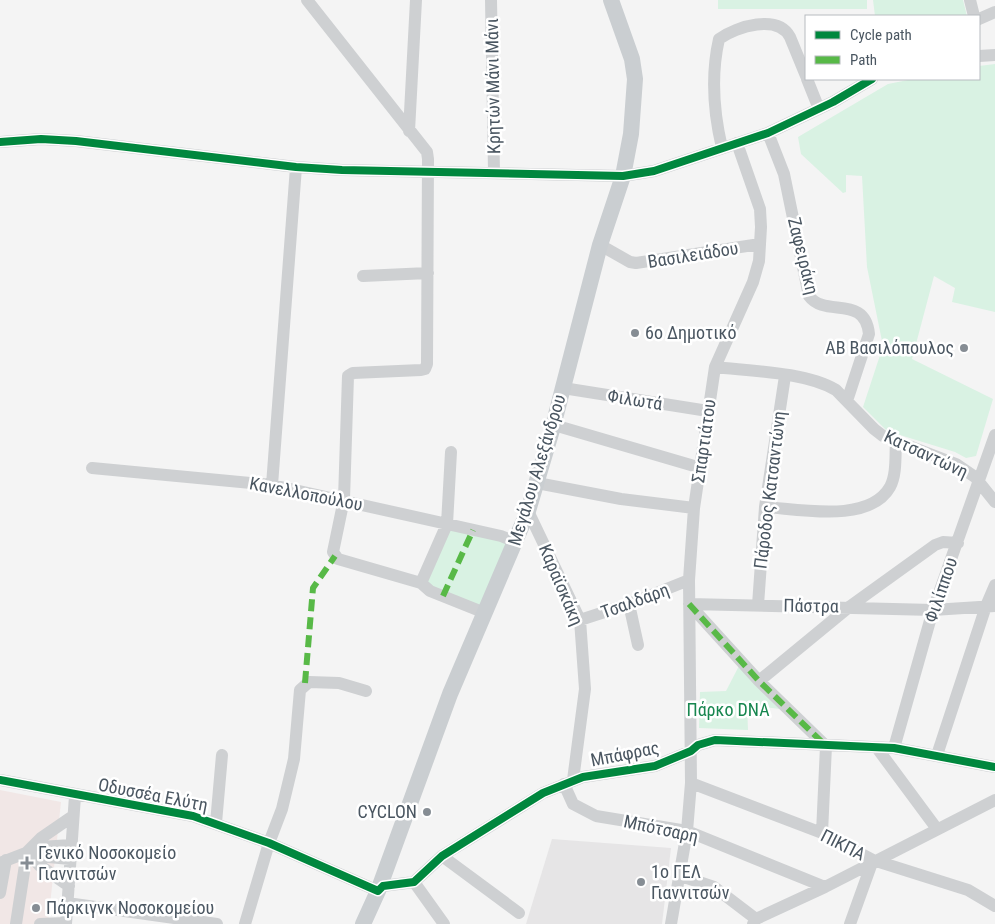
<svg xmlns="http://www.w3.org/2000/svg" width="995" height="924" viewBox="0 0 995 924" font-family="'Roboto Condensed',sans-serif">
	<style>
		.education { fill: #e6e5e6 }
		.medical { fill: #f1e7e6 }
		.green { fill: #d9f2e3 }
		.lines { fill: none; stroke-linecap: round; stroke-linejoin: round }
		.minor { stroke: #ced0d2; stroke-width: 12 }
		.major { stroke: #caced1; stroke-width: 16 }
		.quiet { stroke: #58b947; stroke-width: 6; stroke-dasharray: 12 6; stroke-linecap: butt }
		.cycleway-casing { stroke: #fff; stroke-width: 11 }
		.cycleway { stroke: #00873e; stroke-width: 8 }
		.poi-dot { fill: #868d94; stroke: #fff; stroke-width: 2 }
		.labels { text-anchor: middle; stroke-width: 5; stroke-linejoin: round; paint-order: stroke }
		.street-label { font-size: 18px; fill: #4a5661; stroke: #fff }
		.poi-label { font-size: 18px; fill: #4a5661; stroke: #fff; text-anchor: start }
		.park-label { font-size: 18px; fill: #17864f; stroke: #fff }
	</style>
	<rect width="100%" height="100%" fill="#f4f4f4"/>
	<!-- education -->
	<path class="education" d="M 552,839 L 671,848 L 662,924 L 526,924 Z"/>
	<!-- medical -->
	<path class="medical" d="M 0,790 L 61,802 L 48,924 L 0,924 Z"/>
	<!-- green -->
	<path class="green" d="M 718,0 L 867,0 L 867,9 L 718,9 Z
		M 873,0 L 963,0 L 967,16 L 875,16 Z
		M 995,64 L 995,312 L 952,302 L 955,288 L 934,276 L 912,359 L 993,399 L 976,456 L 966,458 L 955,452 L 887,431 L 863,407 L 883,346 L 867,267 L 862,176 L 846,175 L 846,192 L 843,193 L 801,154 L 798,137 L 888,84 L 913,79 L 979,79 L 979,66 Z
		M 447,524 L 508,538 L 485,613 L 425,588 Z
		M 741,662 L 780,709 L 747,705 L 748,730 L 699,728 L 700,692 L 726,691 Z"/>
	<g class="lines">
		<!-- minor -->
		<path class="minor" d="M 307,0 L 427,152 L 428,159 L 427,364 L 425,369 L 421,370 L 353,373 L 348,376 L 344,499 L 333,552 L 338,559 L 421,583 L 430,591 L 485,613
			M 491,0 L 494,172
			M 970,0 L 974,16
			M 979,19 L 995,12
			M 979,56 L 995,55
			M 807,79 L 819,109
			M 409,131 L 416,0
			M 768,133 L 784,174 L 809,296 C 825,318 865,294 869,334 L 847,401
			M 0,142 L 41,139 L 76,141 L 296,167 L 342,170 L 623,176 L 654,171 L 768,133 L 833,102 L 872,79
			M 722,148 C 714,114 711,74 719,39 C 737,26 778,14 790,37 L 806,76
			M 600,245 L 630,262 L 636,263 L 760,244
			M 363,276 L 428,273
			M 715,367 C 750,371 806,372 836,390 L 874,429 L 883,436 L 956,464 L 975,477 L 995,502
			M 563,388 L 708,411
			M 554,425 L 701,468
			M 92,468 L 272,485 L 501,536 L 516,542
			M 537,483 L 621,499 L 694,508
			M 272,485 L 296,167
			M 765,507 C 799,509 869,524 890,487 C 897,474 895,455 896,441
			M 528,511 L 580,620 L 585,689 L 573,780
			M 421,583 L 447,524 L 451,452
			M 629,604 L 638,645
			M 689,604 L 933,610 L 995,606
			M 689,604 L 759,681 L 826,746 L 822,833
			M 758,605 L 765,507 L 785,376
			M 580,620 L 629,604 L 689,580
			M 759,681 L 849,607 L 935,545 L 943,542 L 958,543
			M 877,748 L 937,829
			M 894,748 L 933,610 L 995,435
			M 937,755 L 986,606 L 995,585
			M 0,780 L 193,816 L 269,843 L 378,891 L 383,886 L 414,882 L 442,856 L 543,793 L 583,777 L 655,766 L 691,751 L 698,745 L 715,740 L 894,748 L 995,767
			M 691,783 L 822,833 L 873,860 L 968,890 L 995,906
			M 564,784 L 573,804 L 596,816 L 687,831 L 825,887
			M 216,823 L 222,755
			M 27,852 L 39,865 L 69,886
			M 27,852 L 38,856 L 70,859
			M 442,856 L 519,913
			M 0,863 L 41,847 L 71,845
			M 678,875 L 714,887 L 756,919
			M 414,882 L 444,924
			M 0,893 L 6,860
			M 67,903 L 217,924
			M 16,924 L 27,852 L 41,838 L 73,816
			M 40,924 L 66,923
			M 66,924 L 75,796
			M 245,924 L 269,843 L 282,809 L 294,759 L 300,690 L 309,682 L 339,683 L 366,691
			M 671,924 L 687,831 L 691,783 L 689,580 L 694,508 L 715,367 L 753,282 L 759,261 L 761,227 L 760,209 L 737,143
			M 753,924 L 756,919 L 825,887 L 995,800
			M 850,924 L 873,860"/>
		<!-- major -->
		<path class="major" d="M 363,924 L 378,891 L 450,694 L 528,511 L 552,430 L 600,245 L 623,176 L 631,134 L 635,79 L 632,59 L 611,0"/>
		<!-- quiet -->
		<path class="quiet" d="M 443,596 L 473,530
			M 689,604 L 759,681 L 826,746
			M 305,683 L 313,588 L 335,556"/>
		<!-- cycleway casing -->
		<g class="cycleway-casing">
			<path id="cycleway" d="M 0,142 L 41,139 L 76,141 L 296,167 L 342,170 L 623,176 L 654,171 L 768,133 L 833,102 L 872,79
				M 0,780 L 193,816 L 269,843 L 378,891 L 383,886 L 414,882 L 442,856 L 543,793 L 583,777 L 655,766 L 691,751 L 698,745 L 715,740 L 894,748 L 995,767"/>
		</g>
		<!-- cycleway -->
		<use href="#cycleway" class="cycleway"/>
	</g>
	<!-- markers -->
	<g class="poi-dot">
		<circle cx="635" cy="333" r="5"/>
		<circle cx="964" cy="348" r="5"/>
		<circle cx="427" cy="812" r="5"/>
		<path d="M24.5 855.5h5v5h5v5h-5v5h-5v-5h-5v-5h5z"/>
		<circle cx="641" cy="882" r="5"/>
		<circle cx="36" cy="908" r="5"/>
	</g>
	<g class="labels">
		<!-- street labels -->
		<g class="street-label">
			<text transform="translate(493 86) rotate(-91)" y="6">Κρητών Μάνι Μάνι</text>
			<text transform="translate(693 255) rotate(-9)" y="6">Βασιλειάδου</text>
			<text transform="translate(803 256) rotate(76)" y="6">Ζαφειράκη</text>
			<text transform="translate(635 400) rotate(9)" y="6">Φιλωτά</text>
			<text transform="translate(704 441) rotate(-82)" y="6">Σπαρτιάτου</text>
			<text transform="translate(926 454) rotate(25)" y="6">Κατσαντώνη</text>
			<text transform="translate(537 470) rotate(-73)" y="6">Μεγάλου Αλεξάνδρου</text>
			<text transform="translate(770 490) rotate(-83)" y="6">Πάροδος Κατσαντώνη</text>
			<text transform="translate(306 494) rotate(11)" y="6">Κανελλοπούλου</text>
			<text transform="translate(561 585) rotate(67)" y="6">Καραϊσκάκη</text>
			<text transform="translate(941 590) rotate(-71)" y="6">Φιλίππου</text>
			<text transform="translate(635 601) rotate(-20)" y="6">Τσαλδάρη</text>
			<text transform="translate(811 606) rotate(1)" y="6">Πάστρα</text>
			<text transform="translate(625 754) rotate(-11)" y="6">Μπάφρας</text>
			<text transform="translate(153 795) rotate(11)" y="6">Οδυσσέα Ελύτη</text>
			<text transform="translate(661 829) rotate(12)" y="6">Μπότσαρη</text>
			<text transform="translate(843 845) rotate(27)" y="6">ΠΙΚΠΑ</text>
		</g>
		<!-- poi labels -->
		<g class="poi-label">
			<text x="645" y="339">6ο Δημοτικό</text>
			<text x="954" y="354" text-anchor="end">ΑΒ Βασιλόπουλος</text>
			<text x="417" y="818" text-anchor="end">CYCLON</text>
			<text x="38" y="859">Γενικό Νοσοκομείο<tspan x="38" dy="21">Γιαννιτσών</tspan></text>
			<text x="651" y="878">1o ΓΕΛ<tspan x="651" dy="21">Γιαννιτσών</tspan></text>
			<text x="46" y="914">Πάρκιγνκ Νοσοκομείου</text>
		</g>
		<!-- park labels -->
		<g class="park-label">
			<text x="728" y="716">Πάρκο DNA</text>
		</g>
	</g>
	<!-- legend -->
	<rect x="805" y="15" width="175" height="65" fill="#ffffff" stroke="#b7bbc0"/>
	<rect x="815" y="31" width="25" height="8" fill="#00873e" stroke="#b7bbc0"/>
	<text x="850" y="40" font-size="15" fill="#4a5661">Cycle path</text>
	<rect x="815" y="56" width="25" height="8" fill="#58b947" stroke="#b7bbc0"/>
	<text x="850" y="65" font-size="15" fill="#4a5661">Path</text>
</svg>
